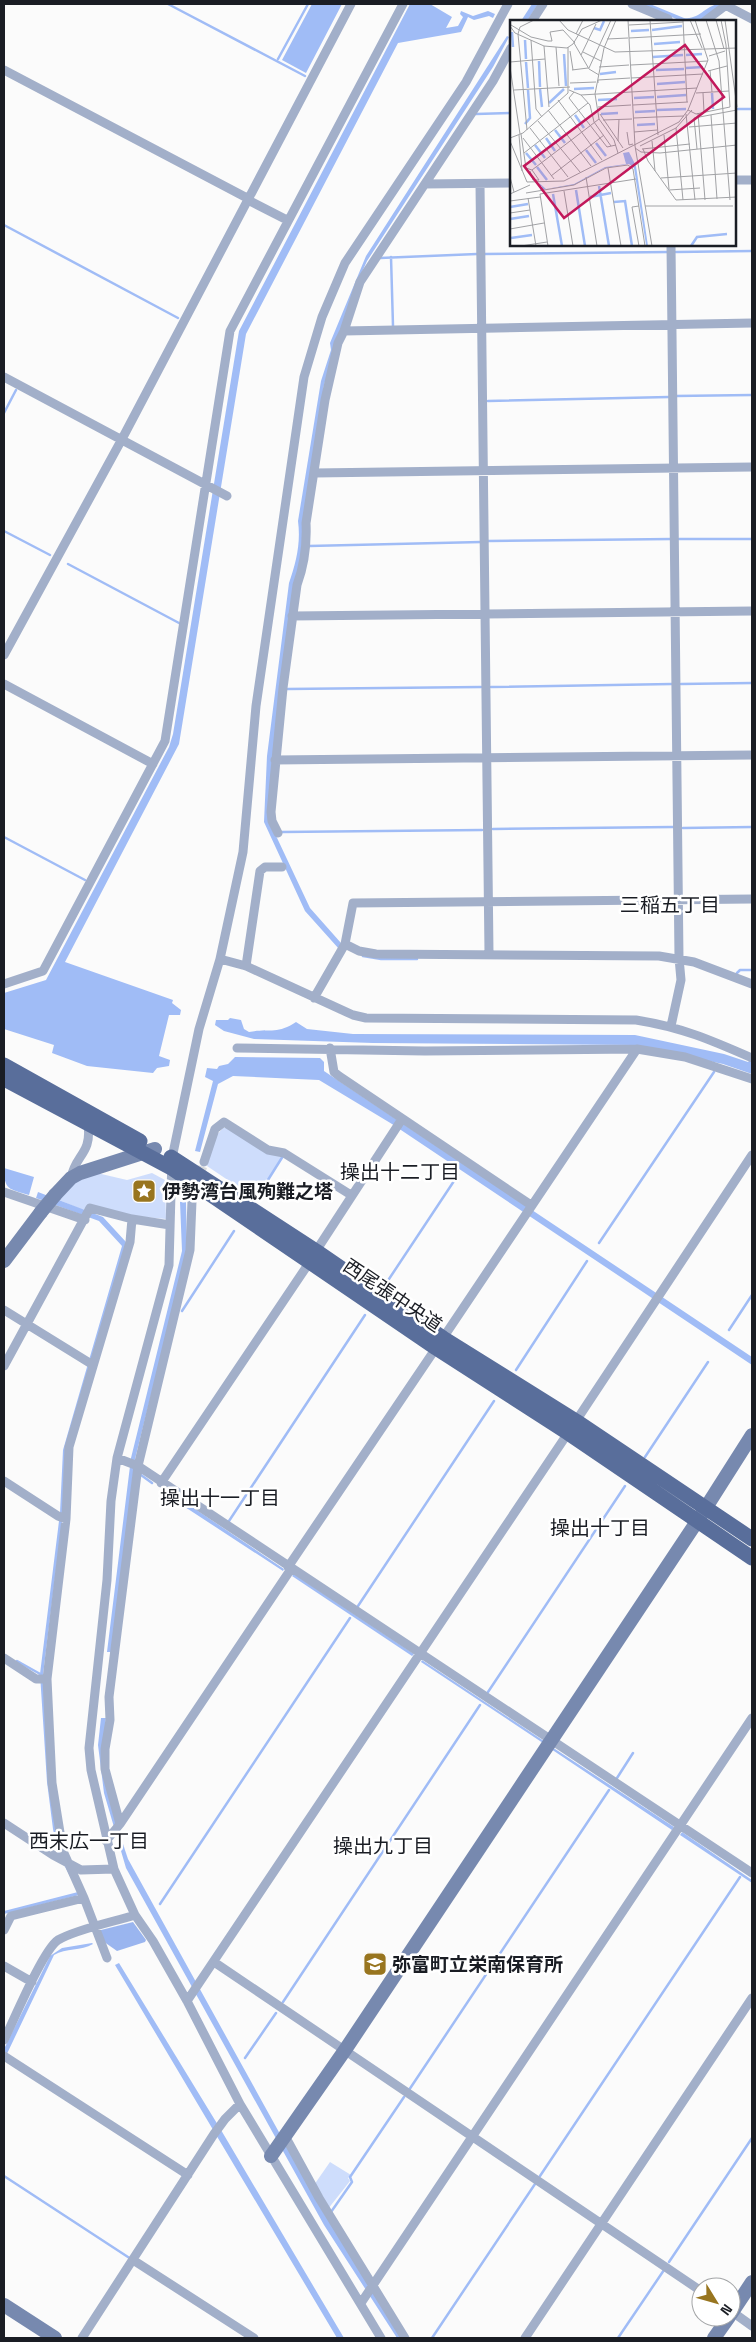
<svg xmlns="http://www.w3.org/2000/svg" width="756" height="2342" viewBox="0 0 756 2342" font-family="'Space Grotesk','Noto Sans JP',sans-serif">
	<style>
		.green { fill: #ceddfc }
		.forest { fill: #9ab5ef }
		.water { fill: #a0bcf6 }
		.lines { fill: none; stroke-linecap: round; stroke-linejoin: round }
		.stream { stroke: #a0bcf6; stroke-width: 2.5 }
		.street-tunnel { stroke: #d9dadb; stroke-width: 9; stroke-dasharray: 9 4.5; stroke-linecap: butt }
		.street { stroke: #a2afc9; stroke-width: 9 }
		.secondary { stroke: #7789af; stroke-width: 14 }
		.primary { stroke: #596e9b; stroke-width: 15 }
		.secondary-bridge { stroke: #7789af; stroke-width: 14 }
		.labels { text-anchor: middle; stroke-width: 5; stroke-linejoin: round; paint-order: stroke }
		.poi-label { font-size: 19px; font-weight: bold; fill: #1a1d24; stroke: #fff; text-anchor: start }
		.street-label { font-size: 19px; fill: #1a1d24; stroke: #fff }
		.neighbourhood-label { font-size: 20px; fill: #1a1d24; stroke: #fff }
		.inset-river { fill: none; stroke: #a0bcf6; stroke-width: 2.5 }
		.inset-road { fill: none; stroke: #a1a2a5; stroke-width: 1 }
		.view { fill: #c2185b; fill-opacity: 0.15; stroke: #c2185b; stroke-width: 2.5 }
		.inset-edge { fill: none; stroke: #1a1d24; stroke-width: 2.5 }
	</style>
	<rect width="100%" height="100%" fill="#fbfbfb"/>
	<!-- green -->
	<path class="green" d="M 223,1128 L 229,1128 L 283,1156 L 256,1199 L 207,1166 L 215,1137 Z
		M 97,1173 L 127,1180 L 152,1173 L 165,1180 L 166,1219 L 133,1216 L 89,1205 L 83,1210 L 59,1200 L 79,1179 Z
		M 330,2162 L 351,2175 L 348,2178 L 350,2181 L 328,2209 L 314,2185 Z"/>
	<!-- forest -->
	<path class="forest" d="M 133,1922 L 146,1940 L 145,1942 L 117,1951 L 100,1939 L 101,1930 Z"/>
	<!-- water -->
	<path class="water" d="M 312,4 L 342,4 L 306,73 L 282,60 Z
		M 410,4 L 430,4 L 452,17 L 446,28 L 458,26 L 463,17 L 460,14 L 461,11 L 473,16 L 488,11 L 495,14 L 493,18 L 489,16 L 474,20 L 468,17 L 461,32 L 398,43 L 246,334 L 179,744 L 65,962 L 173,1000 L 172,1003 L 181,1010 L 180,1015 L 169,1015 L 159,1056 L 170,1060 L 169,1066 L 157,1068 L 153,1073 L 87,1066 L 52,1053 L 54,1045 L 4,1029 L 4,993 L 46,980 L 169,747 L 173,734 L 239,331 Z
		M 532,4 L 538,4 L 527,21 L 521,21 Z
		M 641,4 L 650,4 L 684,18 C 700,20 706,4 721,4 L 700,21 L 681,21 Z
		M 507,36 L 509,37 L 493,67 L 367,261 L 357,283 L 324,385 L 270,823 L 310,908 L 341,943 L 339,949 L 305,911 L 264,822 L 267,756 L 289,583 C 296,563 301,543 298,521 L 321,381 L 331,350 L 330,343 L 366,256 Z
		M 230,1018 L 241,1020 L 244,1029 L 249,1032 C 268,1028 277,1035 296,1022 L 307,1029 L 353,1034 L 635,1035 L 724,1054 L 748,1062 L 750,1060 L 752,1061 L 752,1074 L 723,1064 L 633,1045 L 373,1043 L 254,1039 L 224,1031 L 215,1025 L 216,1020 L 228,1020 Z
		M 235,1057 L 320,1058 L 324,1062 L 324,1071 L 752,1357 L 752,1365 L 392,1124 L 319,1080 L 233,1076 L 218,1084 L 200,1152 L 195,1151 L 213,1081 L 205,1077 L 207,1068 L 217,1069 L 219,1066 L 228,1064 Z
		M 4,1168 L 34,1177 L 29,1195 C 9,1189 4,1190 4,1168 Z
		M 38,1192 L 103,1217 L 126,1242 L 67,1445 L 62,1522 L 43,1675 L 50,1781 L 76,1888 L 58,1853 L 53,1829 L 47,1782 L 40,1674 L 60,1513 L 63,1450 L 122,1246 L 99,1221 L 36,1198 Z
		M 186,1201 L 187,1252 L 135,1459 L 112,1652 L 107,1652 L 131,1458 L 182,1251 L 180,1202 Z
		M 167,1490 L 284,1569 L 283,1571 L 165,1494 Z
		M 294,1574 L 414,1654 L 412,1656 L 292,1576 Z
		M 422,1660 L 544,1741 L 543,1743 L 421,1662 Z
		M 101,1718 L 106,1718 C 100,1765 113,1814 128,1859 L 280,2134 L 401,2338 L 397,2338 L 324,2225 L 126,1868 L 104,1793 L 98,1745 Z
		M 552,1747 L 674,1827 L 672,1830 L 551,1749 Z
		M 682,1832 L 752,1880 L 752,1883 L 680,1835 Z
		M 78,1892 L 79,1895 L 4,1914 L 4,1911 Z
		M 92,1943 L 93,1944 C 81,1951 66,1948 54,1955 L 4,2060 L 4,2049 L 50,1956 L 62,1948 Z
		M 119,1963 L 221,2130 L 344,2338 L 337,2338 L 115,1965 Z"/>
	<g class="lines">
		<!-- stream -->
		<path class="stream" d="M 168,4 L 305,76
			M 278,59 L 308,4
			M 735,109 L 752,109
			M 476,114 L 511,113
			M 4,225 L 178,318
			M 676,252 L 752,251
			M 484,254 L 668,252
			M 391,257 L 393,326
			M 380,258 L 477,254
			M 675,396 L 752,395
			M 488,401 L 669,397
			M 4,413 L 16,390
			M 4,531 L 50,555
			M 679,539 L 752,539
			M 488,541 L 672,539
			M 309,546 L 481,542
			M 68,564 L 179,623
			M 681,684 L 752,683
			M 491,687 L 672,684
			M 287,689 L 481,687
			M 683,828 L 752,827
			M 493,829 L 673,827
			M 282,832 L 482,830
			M 4,837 L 85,880
			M 363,956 L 381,959 L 417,959
			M 737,973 L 740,970 L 752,970
			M 256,1199 L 283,1156
			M 599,1243 L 714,1072
			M 387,1282 L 458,1175
			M 182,1311 L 234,1231
			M 729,1330 L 752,1295
			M 516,1370 L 587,1261
			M 645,1457 L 708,1362
			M 141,1475 L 152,1483
			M 229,1521 L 365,1315
			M 358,1606 L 494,1401
			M 17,1661 L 42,1675
			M 488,1692 L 625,1486
			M 617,1778 L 633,1753
			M 160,1904 L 350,1618
			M 283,2002 L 480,1705
			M 245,2058 L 276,2013
			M 409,2090 L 609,1790
			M 4,2176 L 131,2259
			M 540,2176 L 740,1877
			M 331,2212 L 352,2182 L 350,2177 L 404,2097
			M 669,2262 L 752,2138
			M 432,2338 L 535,2184
			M 618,2338 L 664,2270"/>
		<!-- street-tunnel -->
		<path class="street-tunnel" d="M 192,1201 L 204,1162"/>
		<!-- street -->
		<path class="street" d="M 632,4 L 668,19
			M 532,21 L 543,4
			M 705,21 L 725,6 L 729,7 L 752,19
			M 4,70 L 249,199
			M 735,180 L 752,180
			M 425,184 L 511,183
			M 480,184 L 489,953
			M 248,200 L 287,220
			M 344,331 L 752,323
			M 4,377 L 227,496
			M 315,473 L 752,467
			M 292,616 L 752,611
			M 4,655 L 122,439 L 351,4
			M 4,684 L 153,764
			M 275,760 L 752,755
			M 278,833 L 272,821 L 271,812 L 283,688 L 297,585 C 304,566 307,544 306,523 L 325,400 L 338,343 L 344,331 L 360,282 L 493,81 L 511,48
			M 345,944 L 359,951 L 376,954 L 659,956 L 694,962 L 752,984
			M 220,959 L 246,966 L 353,1015 L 366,1018 L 636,1020 C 681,1027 711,1040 752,1058
			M 246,966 L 260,871 L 265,867 L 282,867
			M 4,984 L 43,971 L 165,741 L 230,331 L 403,4
			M 314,998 L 345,944 L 353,903 L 752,899
			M 671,1026 L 681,980 L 679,958 L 671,245
			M 237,1048 L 425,1051 L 637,1049 L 685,1057 L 752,1079
			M 330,1048 L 334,1072 L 339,1076 L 531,1205
			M 204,1162 L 215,1129 L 224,1122 L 268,1150 L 284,1153 L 351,1195
			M 71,1178 C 75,1155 92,1154 88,1125
			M 4,1192 L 85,1220
			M 316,1251 L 402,1119
			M 4,1310 L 93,1365
			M 443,1338 L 637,1049
			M 4,1366 L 90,1208 L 132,1219 L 170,1225
			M 576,1421 L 752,1155
			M 117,1458 L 138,1466 L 752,1873
			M 4,1481 L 58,1516 L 66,1519
			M 161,1483 L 309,1263
			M 288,1567 L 436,1348
			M 4,1658 L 36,1679 L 47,1679
			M 4,1823 L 53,1855 L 81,1870 L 114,1869
			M 120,1824 L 105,1769 L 105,1749 L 110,1720 L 109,1697 L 138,1466 L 190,1250 L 192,1201
			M 106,1841 L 120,1824 L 291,1569
			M 11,1916 L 84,1898
			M 4,1930 L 11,1916
			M 107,1958 L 84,1898 L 63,1851 L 52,1783 L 47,1679 L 66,1519 L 69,1447 L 130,1242 L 132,1219
			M 214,1962 L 701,2291
			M 4,1966 L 32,1982
			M 187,2001 L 568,1433
			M 4,2040 C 14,2020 43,1950 58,1940 C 77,1929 113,1922 135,1915
			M 4,2056 L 188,2175
			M 285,2136 L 319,2198 L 405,2338
			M 133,2260 L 254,2338
			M 361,2303 L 752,1718
			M 731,2311 L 752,2326
			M 82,2338 L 214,2134 L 225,2119 L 240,2104
			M 381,2338 L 240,2104 L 187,2001 L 153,1941 L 135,1915 L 114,1869 L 91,1770 L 89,1748 L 107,1580 L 111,1501 L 117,1458 L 169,1265 L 172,1158 L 199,1029 L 220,959 L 243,852 L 256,706 L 304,377 L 322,317 L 345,263 L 466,82 L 508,4
			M 525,2338 L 752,1998"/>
		<!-- secondary -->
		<path class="secondary" d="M 55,1195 L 71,1178 L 80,1173 L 155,1149
			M 4,1261 L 41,1212
			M 271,2156 L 345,2050 L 698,1520 L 752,1435
			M 4,2305 L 55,2338
			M 731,2314 L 752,2282
			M 714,2338 L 729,2317"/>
		<!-- primary -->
		<path class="primary" d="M 4,1065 L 140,1141
			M 4,1079 L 173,1169 L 436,1348 L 568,1433 L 752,1558
			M 171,1157 L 316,1251 L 443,1338 L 576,1421 L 752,1539"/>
		<!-- secondary-bridge -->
		<path class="secondary-bridge" d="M 41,1212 L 55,1195"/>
	</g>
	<!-- icons -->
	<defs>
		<g id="sight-square" transform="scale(1.25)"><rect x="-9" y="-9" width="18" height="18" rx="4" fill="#98751f" stroke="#fff"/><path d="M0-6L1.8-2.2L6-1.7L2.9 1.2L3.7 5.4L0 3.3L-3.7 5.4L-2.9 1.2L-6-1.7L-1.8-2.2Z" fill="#fff"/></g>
		<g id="school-square" transform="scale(1.25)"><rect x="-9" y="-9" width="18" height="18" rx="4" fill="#98751f" stroke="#fff"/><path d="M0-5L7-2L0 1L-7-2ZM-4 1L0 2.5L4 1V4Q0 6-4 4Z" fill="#fff"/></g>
	</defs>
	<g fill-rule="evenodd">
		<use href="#sight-square" x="144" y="1191"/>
		<use href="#school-square" x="375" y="1964"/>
	</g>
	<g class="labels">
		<!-- poi labels -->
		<g class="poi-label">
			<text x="162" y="1198">伊勢湾台風殉難之塔</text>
			<text x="392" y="1971">弥富町立栄南保育所</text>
		</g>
		<!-- street labels -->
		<g class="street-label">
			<text transform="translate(393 1295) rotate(34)" y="7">西尾張中央道</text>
		</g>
		<!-- neighbourhood labels -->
		<g class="neighbourhood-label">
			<text x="670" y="912">三稲五丁目</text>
			<text x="400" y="1179">操出十二丁目</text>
			<text x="220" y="1505">操出十一丁目</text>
			<text x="600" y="1535">操出十丁目</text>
			<text x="89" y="1848">西末広一丁目</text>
			<text x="383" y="1853">操出九丁目</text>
		</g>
	</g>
	<!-- overview -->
	<g transform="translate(510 20)">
		<rect width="226" height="226" fill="#fbfbfb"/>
		<path d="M 119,132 L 126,146 L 138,226 L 129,226 L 136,225 L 124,148 L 119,144 L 95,148 L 64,165 L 30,170 L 32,166 L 30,166 L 29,163 L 36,169 L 64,164 L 95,147 L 116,144 L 113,133 Z" fill="#a0bcf6"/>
		<path class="inset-river" d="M 84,8 L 90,10 L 94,1M 142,10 L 172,6M 121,11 L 139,10M 2,12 L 3,27M 15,20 L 16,39M 144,24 L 170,22M 54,34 L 56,66M 176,35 L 192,34M 143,37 L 173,35M 29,41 L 30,67M 16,42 L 18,68M 176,48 L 193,47M 146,50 L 174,49M 90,54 L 106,52M 147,64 L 175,62M 30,69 L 32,87M 64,69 L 84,68M 202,73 L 203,89M 147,77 L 176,75M 124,78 L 144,77M 88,80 L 107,79M 39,83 L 54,69M 147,90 L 176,89M 125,92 L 145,91M 91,94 L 108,93M 65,95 L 74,108M 15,104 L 20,98 L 18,70M 127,105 L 145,104M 45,110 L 55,123M 36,118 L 45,131M 86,123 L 96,136M 25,125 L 35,138M 76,130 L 86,143M 16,133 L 26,145M 27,147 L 37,160M 89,166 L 99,226M 66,170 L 75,226M 43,174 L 52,226M 80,177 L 101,173M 104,182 L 115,181 L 122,226M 0,187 L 18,184M 0,199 L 19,196M 1,218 L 22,215M 181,226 L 187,217 L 217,214"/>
		<path class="inset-road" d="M 49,0 L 58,10 L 105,32 L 227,28M 106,0 L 94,28 L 85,74 L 89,99 L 104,120 L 108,133M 118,0 L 125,126 L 142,226M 140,0 L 148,115M 173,0 L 177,82M 180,0 L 192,28M 196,0 L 209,41 L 220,180M 206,0 L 214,29M 215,0 L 227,87M 1,5 L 21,17 L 38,21 L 42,21 L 40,12 L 53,10 L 65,23M 119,5 L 173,2M 0,6 L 5,13 L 34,26 L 57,28 L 63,24 L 72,9 L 92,0M 66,14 L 73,0M 119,18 L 191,14M 97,19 L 118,18M 21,20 L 26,89 L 32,97M 64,23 L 79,49 L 89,55M 34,26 L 39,87M 46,27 L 49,66M 60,31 L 63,50M 73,32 L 91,41M 71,35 L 86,4M 199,36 L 215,31M 0,42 L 35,39M 121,45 L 198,41M 0,47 L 10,114M 89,47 L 119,45M 79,48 L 101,0M 62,50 L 78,48M 200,50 L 202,72M 198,51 L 217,46M 121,58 L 193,54M 60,63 L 86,62M 88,63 L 88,60 L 120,58M 4,70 L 60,67M 59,70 L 71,75 L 187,68M 64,72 L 59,78 L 97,127 L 106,125M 186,73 L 219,71M 193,73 L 194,92M 71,75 L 80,85 L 84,102 L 101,126M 48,80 L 92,140M 123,85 L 178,82M 88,87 L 121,85M 38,90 L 81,146M 178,90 L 186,94 L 220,87 L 216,25 L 211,0M 188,93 L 195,180M 90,94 L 113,128M 176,94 L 185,180M 201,95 L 207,179M 146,97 L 174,96M 124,98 L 146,97M 184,98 L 227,90M 184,98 L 187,129M 93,100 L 122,99M 28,101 L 70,152M 179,107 L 227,103M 20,108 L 58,157M 166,108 L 173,180M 17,110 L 8,14 L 10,7 L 24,0M 117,112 L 119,125 L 123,124M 124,112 L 147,110M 11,114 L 16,148 L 22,150 L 29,160 L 23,160 L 20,151M 9,115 L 12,151M 154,115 L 159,169M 0,118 L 13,113 L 58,73 L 58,27M 13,118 L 44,159M 0,121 L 17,162 L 54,161 L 169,102 L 178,90 L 198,40 L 185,0M 108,121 L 109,99M 142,121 L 145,151M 130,126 L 166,108 L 182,90M 125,128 L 131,132 L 150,133 L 227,125M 132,129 L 180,124M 133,129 L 138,141 L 166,180 L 227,177M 14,133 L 78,83M 98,148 L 111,226M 22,150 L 89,99M 41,156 L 94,115M 0,157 L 4,172M 76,157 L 87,226M 151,158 L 227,153M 159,170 L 190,168M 54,171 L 63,226M 16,173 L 64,165 L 96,148 L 118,145 L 123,149 L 135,226M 0,174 L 20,165M 18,178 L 26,226M 0,181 L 30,177M 135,186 L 223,186M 0,193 L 20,190M 0,209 L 34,203M 11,226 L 37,222M 38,226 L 30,174 L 126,159M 129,226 L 122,187 L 129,186"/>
		<path class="view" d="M 175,25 L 214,77 L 54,198 L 14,146 Z"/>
		<rect width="226" height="226" class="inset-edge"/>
	</g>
	<!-- border -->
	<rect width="756" height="2342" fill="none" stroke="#1a1d24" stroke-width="10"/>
	<!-- north arrow -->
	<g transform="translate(716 2302) rotate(127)"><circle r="24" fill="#ffffff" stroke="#a3a5a7"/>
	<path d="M0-4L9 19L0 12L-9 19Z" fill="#98751f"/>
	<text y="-8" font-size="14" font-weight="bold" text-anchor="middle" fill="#1a1d24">N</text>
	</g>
</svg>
